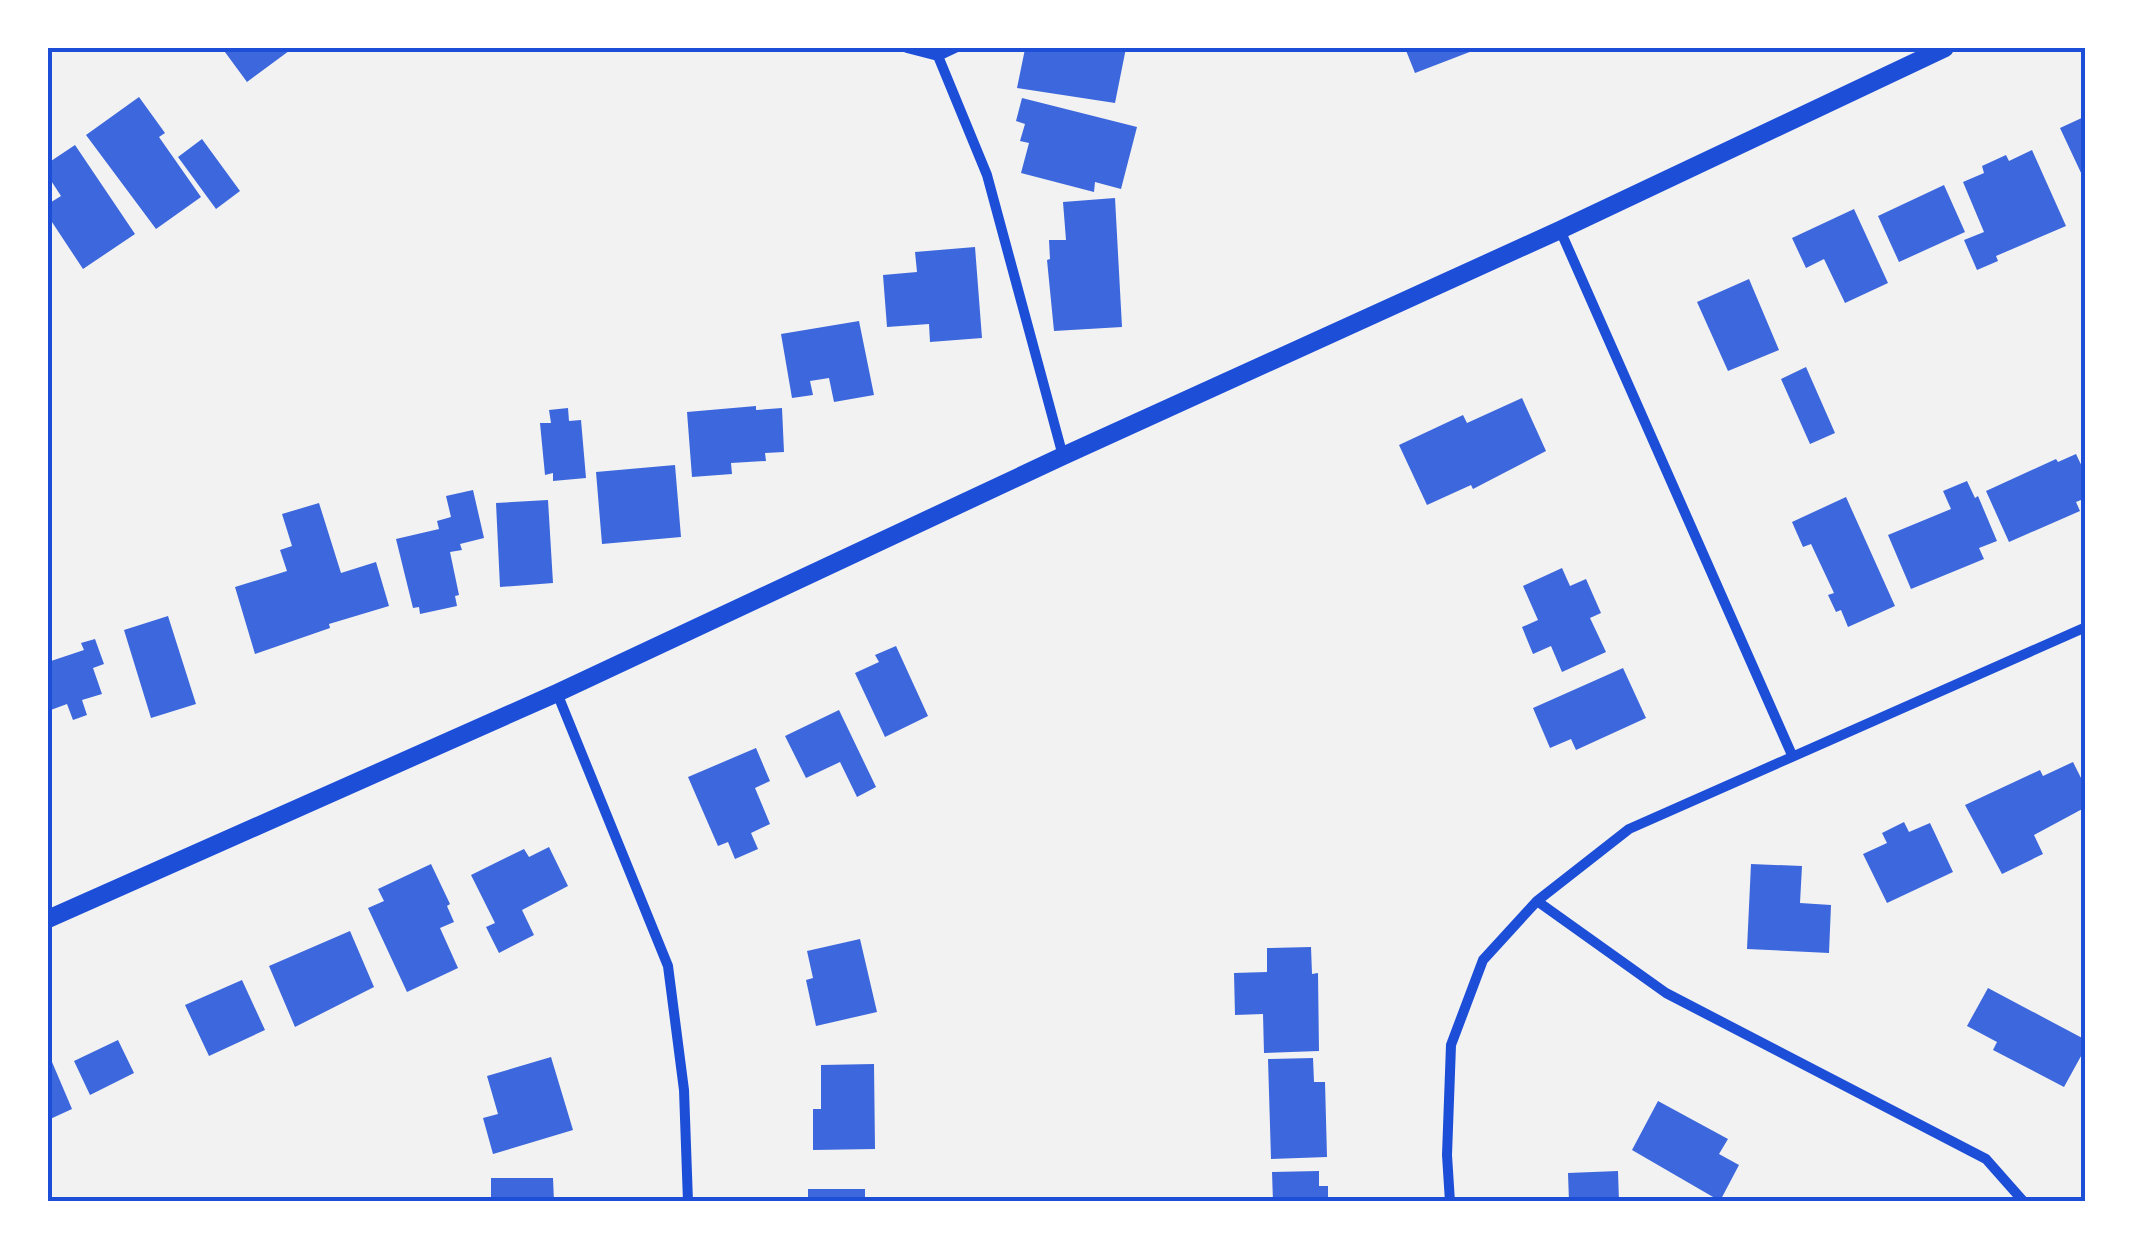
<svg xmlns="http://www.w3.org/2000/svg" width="2133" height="1249" viewBox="0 0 2133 1249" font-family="'Roboto Condensed',sans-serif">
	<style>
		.building { fill: #3d67dc }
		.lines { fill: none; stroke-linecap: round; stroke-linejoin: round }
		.minor { stroke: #1d4ed8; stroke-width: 10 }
		.tertiary { stroke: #1d4ed8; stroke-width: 18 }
		.neatline { fill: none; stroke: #1d4ed8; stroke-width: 4 }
	</style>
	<rect width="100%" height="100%" fill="#f2f2f2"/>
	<!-- building -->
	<path class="building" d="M 222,48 L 293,48 L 247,82 Z
		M 1036,48 L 1126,48 L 1115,103 L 1017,88 L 1025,49 L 1035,51 Z
		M 1405,48 L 1480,48 L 1415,73 Z
		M 139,97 L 165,133 L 159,137 L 201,197 L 156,229 L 86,135 Z
		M 1022,98 L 1137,127 L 1121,189 L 1095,182 L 1094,192 L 1021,173 L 1029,143 L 1020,141 L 1025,124 L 1016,121 Z
		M 2086,116 L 2086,174 L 2082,175 L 2060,128 Z
		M 202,139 L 240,191 L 216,209 L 178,157 Z
		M 75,145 L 135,234 L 83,269 L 48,216 L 48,204 L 61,196 L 48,176 L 48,163 Z
		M 2032,150 L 2066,226 L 1996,256 L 1998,261 L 1977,270 L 1964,240 L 1984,232 L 1963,182 L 1984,173 L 1982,166 L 2006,155 L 2009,161 Z
		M 1944,185 L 1965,232 L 1899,262 L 1878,216 Z
		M 1115,198 L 1122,327 L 1054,331 L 1047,260 L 1050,259 L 1049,240 L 1066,240 L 1063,202 Z
		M 1854,209 L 1888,283 L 1845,303 L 1824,259 L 1806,268 L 1792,238 Z
		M 975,247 L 982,338 L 930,342 L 929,324 L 887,327 L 883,275 L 917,272 L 915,252 Z
		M 1749,279 L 1779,350 L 1728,371 L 1697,302 Z
		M 859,321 L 874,395 L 834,402 L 829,378 L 810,381 L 813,395 L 792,398 L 781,334 Z
		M 1806,367 L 1835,433 L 1810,444 L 1781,379 Z
		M 1522,398 L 1546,451 L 1473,489 L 1471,485 L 1427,505 L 1399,445 L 1463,415 L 1467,423 Z
		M 756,406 L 756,410 L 782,408 L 784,452 L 765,453 L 766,461 L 731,463 L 732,474 L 692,477 L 687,412 Z
		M 568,408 L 569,421 L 581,420 L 586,478 L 553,481 L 553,473 L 545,475 L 540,423 L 551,423 L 549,410 Z
		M 2076,454 L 2086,475 L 2086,498 L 2076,502 L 2080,511 L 2009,542 L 1986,491 L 2056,459 L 2058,462 Z
		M 675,465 L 681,537 L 602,544 L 596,472 Z
		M 1967,481 L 1975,498 L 1978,496 L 1997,541 L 1979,548 L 1984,559 L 1911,589 L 1888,535 L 1951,509 L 1943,491 Z
		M 473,490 L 484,538 L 460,544 L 462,550 L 450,552 L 459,595 L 455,596 L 457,606 L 420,614 L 419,607 L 413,608 L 396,539 L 439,529 L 437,521 L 451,517 L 446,496 Z
		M 1846,497 L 1895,606 L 1848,627 L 1841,610 L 1836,612 L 1828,595 L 1834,593 L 1811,544 L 1803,547 L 1792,522 Z
		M 548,500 L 553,583 L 500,587 L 496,503 Z
		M 319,503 L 341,573 L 376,562 L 389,606 L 329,624 L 330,628 L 255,654 L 235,587 L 287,571 L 280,550 L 292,546 L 282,514 Z
		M 1562,568 L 1570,586 L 1586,579 L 1601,613 L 1590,618 L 1606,652 L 1562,672 L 1551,646 L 1533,654 L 1522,627 L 1538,620 L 1523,586 Z
		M 168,616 L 196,704 L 151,718 L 124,630 Z
		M 95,639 L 104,664 L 93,668 L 102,694 L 82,700 L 87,715 L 73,720 L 67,704 L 48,711 L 48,662 L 84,650 L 81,643 Z
		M 896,646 L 928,716 L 885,737 L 855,673 L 879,662 L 875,655 Z
		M 1623,668 L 1646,718 L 1576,750 L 1571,739 L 1550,748 L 1533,708 Z
		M 839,710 L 876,787 L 857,797 L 840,762 L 806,778 L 785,736 Z
		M 756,748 L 770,781 L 755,788 L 770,824 L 751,833 L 758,849 L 735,859 L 728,842 L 718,846 L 688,777 Z
		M 2073,762 L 2086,788 L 2086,807 L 2034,835 L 2043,854 L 2002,874 L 1965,805 L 2040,770 L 2043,776 Z
		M 1904,822 L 1909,832 L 1930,823 L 1953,872 L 1887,903 L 1863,854 L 1887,843 L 1882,833 Z
		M 549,847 L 568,886 L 522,910 L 534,935 L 499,953 L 486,927 L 495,923 L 471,875 L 524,849 L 529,857 Z
		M 431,864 L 450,904 L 447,906 L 454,922 L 440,928 L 458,968 L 407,992 L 368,908 L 384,901 L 378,889 Z
		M 1751,864 L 1802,866 L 1800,903 L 1831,905 L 1829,953 L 1747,949 Z
		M 350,931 L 374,987 L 295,1027 L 269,966 Z
		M 860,939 L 877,1012 L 816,1026 L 806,980 L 813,978 L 807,951 Z
		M 1311,947 L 1312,974 L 1318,973 L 1319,1051 L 1264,1053 L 1263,1014 L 1235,1015 L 1234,973 L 1267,972 L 1267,948 Z
		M 242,980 L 265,1030 L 209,1056 L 185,1005 Z
		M 1988,988 L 2086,1040 L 2086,1047 L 2064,1087 L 1993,1050 L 1997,1042 L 1967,1026 Z
		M 118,1040 L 134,1073 L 90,1095 L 74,1061 Z
		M 551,1057 L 573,1130 L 493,1154 L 483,1118 L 498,1114 L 487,1076 Z
		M 1313,1058 L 1314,1082 L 1325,1082 L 1327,1157 L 1271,1159 L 1268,1059 Z
		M 52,1062 L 72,1109 L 48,1120 L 48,1064 Z
		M 874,1064 L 875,1149 L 813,1150 L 813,1109 L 821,1109 L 821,1065 Z
		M 1658,1101 L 1728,1139 L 1719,1154 L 1739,1165 L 1720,1201 L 1632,1150 Z
		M 1319,1171 L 1319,1186 L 1328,1186 L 1328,1202 L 1273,1202 L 1272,1172 Z
		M 1618,1171 L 1619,1202 L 1569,1202 L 1568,1173 Z
		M 491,1178 L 553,1178 L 554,1202 L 491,1202 Z
		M 808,1189 L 865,1189 L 865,1202 L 808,1202 Z"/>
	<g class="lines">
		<!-- minor -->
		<path class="minor" d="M 907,48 L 938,56 L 955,48
			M 938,56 L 987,175 L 1063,456
			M 1560,230 L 1792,755
			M 557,693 L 668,966 L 684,1090 L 688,1202
			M 1537,901 L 1666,993 L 1986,1159 L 2024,1202
			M 1450,1202 L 1447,1155 L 1451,1045 L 1483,960 L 1537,901 L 1629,829 L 2086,627"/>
		<!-- tertiary -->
		<path class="tertiary" d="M 48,919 L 557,693 L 1063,456 L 1560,230 L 1945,48"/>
	</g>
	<!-- border -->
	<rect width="2133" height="1249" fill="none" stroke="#ffffff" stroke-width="100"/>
	<rect x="50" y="50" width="2033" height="1149" class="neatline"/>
</svg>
